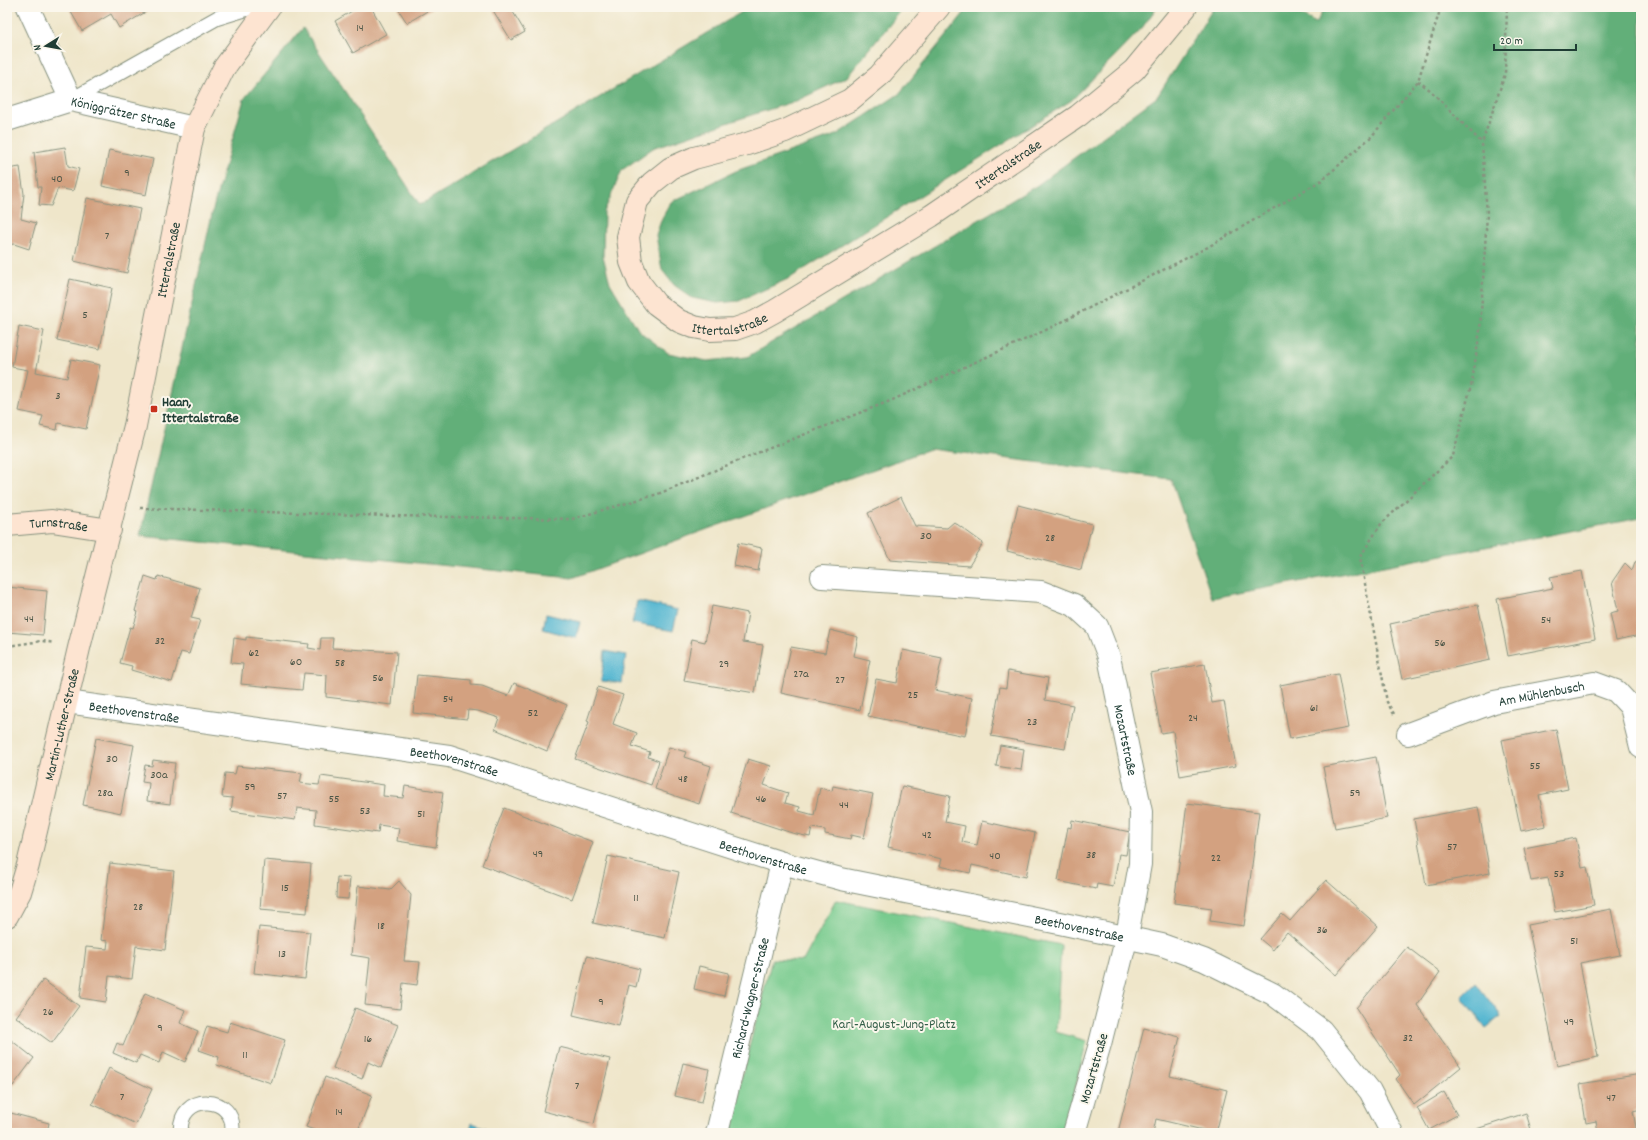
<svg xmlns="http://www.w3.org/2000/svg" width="1648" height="1140" viewBox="0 0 1648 1140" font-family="Dekko,sans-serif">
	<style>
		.green { fill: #78cb8e; stroke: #4c8461 }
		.forest { fill: #62af79; stroke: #407656 }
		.water { fill: #51b5d0; stroke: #387982 }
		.building { fill: #d3a180 }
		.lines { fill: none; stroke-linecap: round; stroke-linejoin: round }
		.lane-casing { stroke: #87927f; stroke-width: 16 }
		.street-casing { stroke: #87927f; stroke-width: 24 }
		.secondary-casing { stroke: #87927f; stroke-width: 24 }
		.path { stroke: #87927f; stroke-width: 2.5; stroke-dasharray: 3 3; stroke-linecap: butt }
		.lane { stroke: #fff; stroke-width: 14 }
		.street { stroke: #fff; stroke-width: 22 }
		.secondary { stroke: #fde4d1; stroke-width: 22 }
		.poi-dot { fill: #c8321e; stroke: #fbf7ec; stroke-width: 1.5 }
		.labels { text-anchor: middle; stroke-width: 4; stroke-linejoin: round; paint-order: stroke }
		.number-label { font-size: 12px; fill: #4c5647 }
		.street-label { font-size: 14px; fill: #1f3d34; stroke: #fbf7ec }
		.poi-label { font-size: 14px; font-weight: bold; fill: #1f3d34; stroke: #fbf7ec; text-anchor: start }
		.park-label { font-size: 14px; fill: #35604a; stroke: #fbf7ec }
	</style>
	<rect width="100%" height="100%" fill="#fbf7ec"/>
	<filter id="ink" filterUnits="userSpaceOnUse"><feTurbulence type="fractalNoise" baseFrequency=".025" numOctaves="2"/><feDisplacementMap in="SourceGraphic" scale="8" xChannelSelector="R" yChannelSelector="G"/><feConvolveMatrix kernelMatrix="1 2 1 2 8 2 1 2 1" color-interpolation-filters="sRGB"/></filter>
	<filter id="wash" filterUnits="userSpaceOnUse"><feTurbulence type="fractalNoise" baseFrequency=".012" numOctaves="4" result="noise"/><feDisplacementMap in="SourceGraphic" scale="16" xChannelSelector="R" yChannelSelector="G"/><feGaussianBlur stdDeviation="0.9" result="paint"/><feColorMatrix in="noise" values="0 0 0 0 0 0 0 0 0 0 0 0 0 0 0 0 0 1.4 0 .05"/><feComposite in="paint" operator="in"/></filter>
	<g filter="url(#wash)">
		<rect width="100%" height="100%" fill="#efe6ca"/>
		<!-- green -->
		<path class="green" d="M 836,900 L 1061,945 L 1056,1032 L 1087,1041 L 1064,1133 L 727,1133 L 772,959 L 803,961 Z"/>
		<!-- forest -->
		<path class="forest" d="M 750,7 L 904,7 L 847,77 L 796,101 L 739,119 L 653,148 L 622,170 L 604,212 L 603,256 L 610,283 L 639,331 L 668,353 L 707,361 L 747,357 L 1036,186 L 1157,97 L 1214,7 L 1287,7 L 1316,23 L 1325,7 L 1641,7 L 1641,518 L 1212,598 L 1171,479 L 930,449 L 572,578 L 140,536 L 215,201 L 244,99 L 303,28 L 420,205 Z
			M 969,7 L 1157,7 L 1142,28 L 1072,100 L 790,278 L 739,301 L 717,303 L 692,298 L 674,285 L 662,270 L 656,235 L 662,218 L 671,202 L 736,171 L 836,135 L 899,94 Z"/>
		<!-- water -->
		<path class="water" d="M 637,601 L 678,610 L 673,631 L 632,623 Z
			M 546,614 L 580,622 L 576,638 L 543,629 Z
			M 605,651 L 626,655 L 622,683 L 601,681 Z
			M 1476,983 L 1501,1016 L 1486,1028 L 1462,997 Z
			M 472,1123 L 500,1133 L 469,1133 Z"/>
		<g id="blocks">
			<!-- building -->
			<path class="building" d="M 68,7 L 154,7 L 119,28 L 111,14 L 82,31 Z
				M 359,7 L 371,7 L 386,34 L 353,53 L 335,21 Z
				M 397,7 L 434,7 L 407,23 Z
				M 491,7 L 510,7 L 525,32 L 511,40 Z
				M 65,147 L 68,166 L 79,169 L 73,191 L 58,188 L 51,206 L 39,205 L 41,187 L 38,187 L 34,152 Z
				M 109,150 L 153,159 L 146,195 L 102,186 Z
				M 20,167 L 24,194 L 21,219 L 36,223 L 29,249 L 14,244 L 7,245 L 7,169 Z
				M 87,198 L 140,209 L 127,273 L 74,261 Z
				M 70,279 L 112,288 L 100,349 L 57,340 Z
				M 19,326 L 44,331 L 36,372 L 67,378 L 71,359 L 100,365 L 86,429 L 58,423 L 57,430 L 40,426 L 43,416 L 19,411 L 28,370 L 12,367 Z
				M 901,497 L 915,526 L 947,528 L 954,522 L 983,543 L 969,566 L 890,560 L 868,513 Z
				M 1018,505 L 1092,524 L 1081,570 L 1007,551 Z
				M 738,543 L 762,548 L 758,571 L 734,566 Z
				M 1641,560 L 1641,635 L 1616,640 L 1610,613 L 1618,611 L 1612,582 L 1625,563 L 1632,570 L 1635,562 Z
				M 1582,571 L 1595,639 L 1508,656 L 1497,599 L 1553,588 L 1550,577 Z
				M 145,576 L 157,580 L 158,576 L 200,588 L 191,618 L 200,620 L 189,654 L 181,652 L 172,682 L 131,670 L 132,666 L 120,663 L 130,627 L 133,628 L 138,612 L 135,611 Z
				M 7,587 L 47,591 L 43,635 L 7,632 Z
				M 1478,605 L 1490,660 L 1402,679 L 1390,624 Z
				M 712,606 L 748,613 L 743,642 L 763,645 L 755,693 L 684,681 L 692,639 L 705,642 Z
				M 830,630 L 858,637 L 854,656 L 870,660 L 860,710 L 781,693 L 791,647 L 825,653 Z
				M 246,637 L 309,644 L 308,648 L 320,650 L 321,638 L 333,638 L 332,648 L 397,652 L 392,705 L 326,697 L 327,675 L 304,673 L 302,690 L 241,684 L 243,664 L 231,663 L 234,638 L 246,640 Z
				M 903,650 L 942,658 L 935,690 L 972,698 L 965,736 L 868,716 L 876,679 L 897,683 Z
				M 1205,664 L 1212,703 L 1224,701 L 1236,766 L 1180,776 L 1173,731 L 1161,733 L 1150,673 Z
				M 1008,671 L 1048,678 L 1045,700 L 1073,705 L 1065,749 L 991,736 L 1000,687 L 1006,688 Z
				M 1338,674 L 1348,728 L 1290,739 L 1280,685 Z
				M 417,675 L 471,680 L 471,685 L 482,686 L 508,696 L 514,683 L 567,705 L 547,751 L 495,729 L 499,718 L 478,711 L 468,710 L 467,719 L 413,713 Z
				M 598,687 L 623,695 L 613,724 L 637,733 L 632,746 L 650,752 L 648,757 L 659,761 L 651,785 L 575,759 L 589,722 L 587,721 Z
				M 1556,729 L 1568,789 L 1539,795 L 1546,826 L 1521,831 L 1502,740 Z
				M 96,738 L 134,745 L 121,813 L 83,805 Z
				M 1000,745 L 1024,749 L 1021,770 L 996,766 Z
				M 669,747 L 686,752 L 684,757 L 711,766 L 699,804 L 655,789 Z
				M 1376,757 L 1387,818 L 1335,828 L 1323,767 Z
				M 748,759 L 771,766 L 764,785 L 788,793 L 785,803 L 800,807 L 799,811 L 814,815 L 820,788 L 832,791 L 833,786 L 873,794 L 864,838 L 851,835 L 850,839 L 825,834 L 825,830 L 812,828 L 810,837 L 792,833 L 731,813 Z
				M 153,760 L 175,763 L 170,804 L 147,801 L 149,783 L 142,782 L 145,765 L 152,766 Z
				M 237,766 L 302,773 L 300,783 L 309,784 L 319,785 L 321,776 L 384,785 L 383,796 L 403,798 L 405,786 L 443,792 L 436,847 L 397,841 L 399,828 L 379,825 L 378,833 L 315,824 L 316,810 L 297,808 L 295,820 L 231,811 L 233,798 L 222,797 L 225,773 L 235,774 Z
				M 902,786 L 950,796 L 945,822 L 965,826 L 962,842 L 977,845 L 982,821 L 1035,833 L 1026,877 L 972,865 L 970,873 L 940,866 L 942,859 L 888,847 Z
				M 1187,803 L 1259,812 L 1244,926 L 1210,921 L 1212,908 L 1174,903 Z
				M 1478,807 L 1490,873 L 1426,885 L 1414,819 Z
				M 504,808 L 593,842 L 572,899 L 482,865 Z
				M 1072,820 L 1130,832 L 1126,855 L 1119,854 L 1113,887 L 1097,884 L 1096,889 L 1058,881 L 1068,827 L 1071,828 Z
				M 1576,838 L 1582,868 L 1587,867 L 1594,905 L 1555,912 L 1548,878 L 1531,881 L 1524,848 Z
				M 608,856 L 679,872 L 665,938 L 593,923 Z
				M 264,860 L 311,864 L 307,913 L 260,909 Z
				M 110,863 L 174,871 L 165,950 L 136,946 L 132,979 L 109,976 L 106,1002 L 80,998 L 86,947 L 107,949 L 108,941 L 101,940 Z
				M 337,877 L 350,878 L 348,899 L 336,898 Z
				M 1326,880 L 1378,926 L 1336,975 L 1287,932 L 1273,950 L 1260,939 L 1282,914 L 1290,921 Z
				M 399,881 L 411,895 L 404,961 L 420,962 L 417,985 L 403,983 L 400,1009 L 365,1005 L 370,958 L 351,955 L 358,886 L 390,890 Z
				M 1611,909 L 1620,955 L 1580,963 L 1598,1057 L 1557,1066 L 1528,925 Z
				M 259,927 L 310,932 L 305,979 L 254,973 Z
				M 1407,947 L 1440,972 L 1417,1005 L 1461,1067 L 1414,1105 L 1396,1079 L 1400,1075 L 1356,1008 Z
				M 587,956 L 640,969 L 636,987 L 629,985 L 619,1026 L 573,1015 Z
				M 699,966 L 729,973 L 724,996 L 694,989 Z
				M 43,980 L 79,1006 L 52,1043 L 16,1017 Z
				M 145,993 L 185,1010 L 180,1023 L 198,1031 L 185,1062 L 163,1052 L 159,1063 L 140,1055 L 136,1063 L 113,1053 L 117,1043 L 123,1046 Z
				M 355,1008 L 398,1025 L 381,1068 L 368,1062 L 362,1079 L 333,1068 Z
				M 230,1022 L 285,1040 L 271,1083 L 217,1065 L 219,1057 L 199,1050 L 207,1026 L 227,1032 Z
				M 1144,1028 L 1180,1037 L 1170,1076 L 1227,1090 L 1216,1133 L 1156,1119 L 1153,1133 L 1118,1132 Z
				M 7,1037 L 34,1058 L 13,1086 L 7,1082 Z
				M 559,1047 L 610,1059 L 594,1124 L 543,1111 Z
				M 683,1063 L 709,1069 L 702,1102 L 675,1096 Z
				M 109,1068 L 152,1089 L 136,1124 L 92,1104 Z
				M 1641,1074 L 1641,1109 L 1633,1111 L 1637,1133 L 1598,1133 L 1596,1121 L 1586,1123 L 1580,1084 Z
				M 325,1077 L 372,1095 L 357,1133 L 322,1133 L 306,1127 Z
				M 1444,1092 L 1457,1115 L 1429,1130 L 1417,1108 Z
				M 7,1112 L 49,1123 L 47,1133 L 7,1133 Z
				M 1526,1113 L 1532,1133 L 1464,1133 Z"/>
		</g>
	</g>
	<g filter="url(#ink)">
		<use href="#blocks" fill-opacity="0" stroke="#87927f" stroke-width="1"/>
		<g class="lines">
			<!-- lane casing -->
			<g class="lane-casing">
				<path id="lane" d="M 71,100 L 217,18 L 253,7
					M 181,1133 C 177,1091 238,1094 232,1133"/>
			</g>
			<!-- street casing -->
			<g class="street-casing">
				<g id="street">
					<path d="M 28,7 L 71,100"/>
					<path id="s1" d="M 7,120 L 71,100 L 194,128"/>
					<path id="s2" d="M 822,577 L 1041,592 L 1074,605 L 1097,626 L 1109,657 L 1141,812 L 1140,864 L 1127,936 L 1100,1044 L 1074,1133"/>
					<path id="s3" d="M 67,702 L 449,756 L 782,863 L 841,879 L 1064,924 L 1162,945 L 1204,960 L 1273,994 L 1321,1030 L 1370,1091 L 1392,1133"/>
					<path id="s4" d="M 1408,734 L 1494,702 L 1594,683 L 1616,691 L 1631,707 L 1641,747"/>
					<path id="s5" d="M 717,1133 L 782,863"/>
				</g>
			</g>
			<!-- secondary casing -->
			<g class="secondary-casing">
				<g id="secondary">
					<path id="s6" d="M 939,7 L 879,76 L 850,100 L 785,131 L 747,144 L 694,158 L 671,168 L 652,183 L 637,201 L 628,237 L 631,262 L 639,282 L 656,304 L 679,321 L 694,327 L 710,330 L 735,329 L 755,322 L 775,311 L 931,216 L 1078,116 L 1134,70 L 1186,7"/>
					<path id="s7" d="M 7,525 L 52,521 L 110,530"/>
					<path id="s8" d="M 7,916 L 20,892 L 28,865 L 79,648 L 135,426 L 194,128 L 224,68 L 269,7"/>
				</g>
			</g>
			<!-- path -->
			<path class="path" d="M 1637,7 L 1641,13
				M 1418,81 L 1430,90 L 1482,143
				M 140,508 L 392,516 L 572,519 L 658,494 L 742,459 L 890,401 L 1048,329 L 1208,247 L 1322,180 L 1371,137 L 1418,81 L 1441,7
				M 7,646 L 42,641 L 54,643
				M 1394,714 L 1387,702 L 1360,557 L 1381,524 L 1453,456 L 1472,382 L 1480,330 L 1487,214 L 1482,143 L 1505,74 L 1507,7"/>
			<!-- lane -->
			<use href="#lane" class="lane"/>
			<!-- street -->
			<use href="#street" class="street"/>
			<!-- secondary -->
			<use href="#secondary" class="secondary"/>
		</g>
	</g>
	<!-- markers -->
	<rect class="poi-dot" x="150" y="405" width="8" height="8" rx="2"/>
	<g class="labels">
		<!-- number labels -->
		<g class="number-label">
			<text x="360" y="31">14</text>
			<text x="127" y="176">9</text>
			<text x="57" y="182">40</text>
			<text x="107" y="239">7</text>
			<text x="85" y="318">5</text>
			<text x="58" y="399">3</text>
			<text x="926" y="539">30</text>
			<text x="1050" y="541">28</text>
			<text x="29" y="622">44</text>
			<text x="1546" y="623">54</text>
			<text x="160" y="644">32</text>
			<text x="1440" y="646">56</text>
			<text x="254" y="656">62</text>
			<text x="296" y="665">60</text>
			<text x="340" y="666">58</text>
			<text x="724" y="667">29</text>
			<text x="801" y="677">27a</text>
			<text x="378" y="681">56</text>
			<text x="840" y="683">27</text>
			<text x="913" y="698">25</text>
			<text x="448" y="702">54</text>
			<text x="1314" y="711">61</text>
			<text x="533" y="716">52</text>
			<text x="1193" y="721">24</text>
			<text x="1032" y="725">23</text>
			<text x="112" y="762">30</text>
			<text x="1535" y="769">55</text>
			<text x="159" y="778">30a</text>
			<text x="683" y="782">48</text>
			<text x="250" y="790">59</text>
			<text x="105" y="796">28a</text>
			<text x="1355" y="796">59</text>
			<text x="282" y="799">57</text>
			<text x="334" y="802">55</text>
			<text x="761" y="802">46</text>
			<text x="844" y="808">44</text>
			<text x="365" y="814">53</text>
			<text x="421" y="817">51</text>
			<text x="927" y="838">42</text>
			<text x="1452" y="850">57</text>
			<text x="538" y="857">49</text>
			<text x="1091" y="858">38</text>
			<text x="995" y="859">40</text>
			<text x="1216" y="861">22</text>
			<text x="1559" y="877">53</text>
			<text x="285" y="891">15</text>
			<text x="636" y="901">11</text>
			<text x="138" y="910">28</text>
			<text x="381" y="929">18</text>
			<text x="1322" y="933">36</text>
			<text x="1574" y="944">51</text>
			<text x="282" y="957">13</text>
			<text x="601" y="1005">9</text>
			<text x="48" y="1015">26</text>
			<text x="1569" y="1025">49</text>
			<text x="160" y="1031">9</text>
			<text x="1408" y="1041">32</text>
			<text x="368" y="1042">16</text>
			<text x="245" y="1058">11</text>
			<text x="577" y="1089">7</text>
			<text x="122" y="1100">7</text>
			<text x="1611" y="1101">47</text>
			<text x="339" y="1115">14</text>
		</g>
		<!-- street labels -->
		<g class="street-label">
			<text dy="5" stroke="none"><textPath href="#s1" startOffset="121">Königgrätzer Straße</textPath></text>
			<text dy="5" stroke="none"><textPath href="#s6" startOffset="886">Ittertalstraße</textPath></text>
			<text dy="5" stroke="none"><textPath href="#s8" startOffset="677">Ittertalstraße</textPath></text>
			<text dy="5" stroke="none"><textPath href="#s6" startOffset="562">Ittertalstraße</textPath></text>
			<text dy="5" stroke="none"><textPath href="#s7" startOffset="52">Turnstraße</textPath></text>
			<text dy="5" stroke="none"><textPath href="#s4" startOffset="140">Am Mühlenbusch</textPath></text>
			<text dy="5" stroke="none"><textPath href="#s3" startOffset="68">Beethovenstraße</textPath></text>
			<text dy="5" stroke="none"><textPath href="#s8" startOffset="200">Martin-Luther-Straße</textPath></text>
			<text dy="5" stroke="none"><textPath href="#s2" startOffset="404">Mozartstraße</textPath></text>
			<text dy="5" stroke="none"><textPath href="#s3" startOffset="392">Beethovenstraße</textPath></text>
			<text dy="5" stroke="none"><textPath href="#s3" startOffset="716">Beethovenstraße</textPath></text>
			<text dy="5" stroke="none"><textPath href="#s3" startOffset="1040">Beethovenstraße</textPath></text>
			<text dy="5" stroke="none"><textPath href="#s5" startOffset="139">Richard-Wagner-Straße</textPath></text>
			<text transform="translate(1093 1068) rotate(-74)" y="5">Mozartstraße</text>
		</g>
		<!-- poi labels -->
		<g class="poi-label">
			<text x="162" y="406">Haan,<tspan x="162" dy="16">Ittertalstraße</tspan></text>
		</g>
		<!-- park labels -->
		<g class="park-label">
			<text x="894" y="1028">Karl-August-Jung-Platz</text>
		</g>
	</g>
	<!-- margin -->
	<rect width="1648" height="1140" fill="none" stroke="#fbf7ec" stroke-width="24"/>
	<!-- north arrow -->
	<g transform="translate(46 46) rotate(259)" stroke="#fbf7ec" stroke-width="3" paint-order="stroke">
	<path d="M0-3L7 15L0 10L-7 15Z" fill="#1f3d34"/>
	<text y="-6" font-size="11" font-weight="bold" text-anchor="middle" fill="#1f3d34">N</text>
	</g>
	<!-- scale -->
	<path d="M1494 44v6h82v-6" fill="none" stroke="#1f3d34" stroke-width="2"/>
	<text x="1500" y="44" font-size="12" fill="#1f3d34" stroke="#fbf7ec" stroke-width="3" paint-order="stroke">20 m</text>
</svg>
